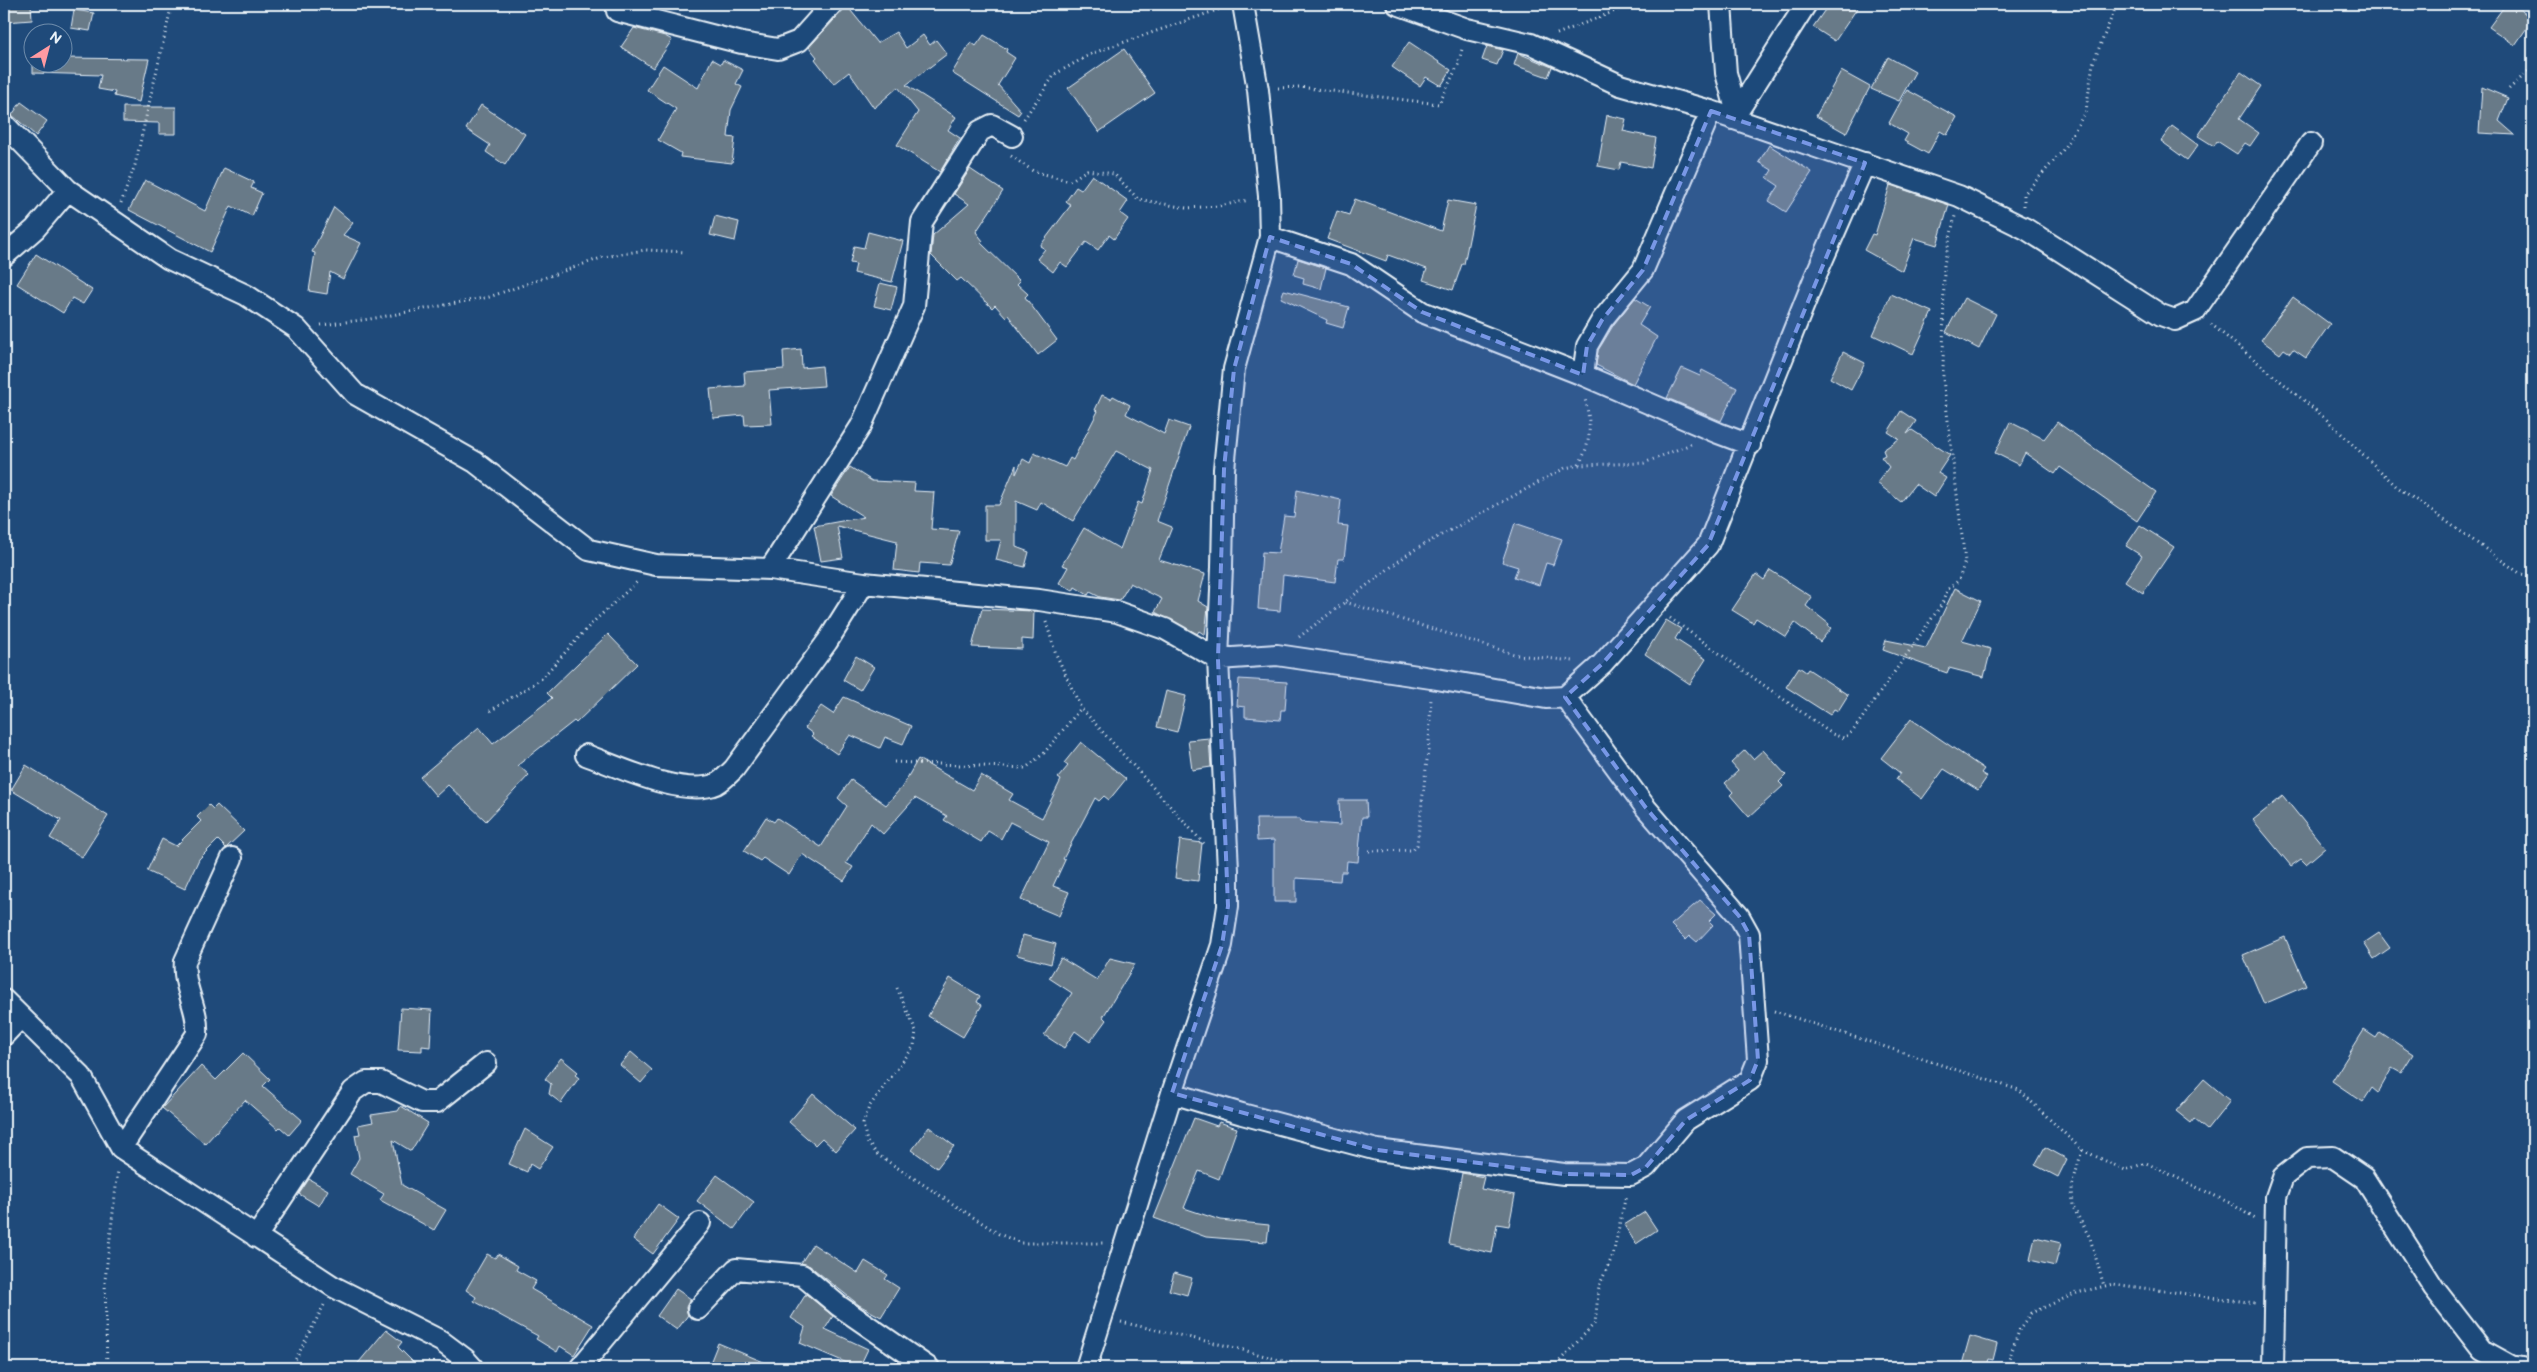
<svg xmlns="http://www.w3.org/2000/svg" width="2537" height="1372" viewBox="0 0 2537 1372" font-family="'Balsamiq Sans',sans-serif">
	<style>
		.building { fill: #687a88; stroke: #e8f1f8 }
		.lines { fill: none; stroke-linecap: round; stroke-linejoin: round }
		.minor-casing { stroke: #e8f1f8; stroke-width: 24 }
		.path { stroke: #e8f1f8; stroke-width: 3; stroke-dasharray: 1 4; stroke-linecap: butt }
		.minor { stroke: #1f4a7a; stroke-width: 20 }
		.marked { fill: #7897e6; fill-opacity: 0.2; stroke: #7897e6; stroke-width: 4; stroke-dasharray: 10 6; stroke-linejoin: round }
	</style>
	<rect width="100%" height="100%" fill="#1f4a7a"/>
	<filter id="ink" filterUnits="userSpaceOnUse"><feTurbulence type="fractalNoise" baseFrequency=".02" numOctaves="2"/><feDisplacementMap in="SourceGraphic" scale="10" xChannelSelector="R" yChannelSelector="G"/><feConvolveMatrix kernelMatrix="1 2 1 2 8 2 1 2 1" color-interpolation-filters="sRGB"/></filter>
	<g filter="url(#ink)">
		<!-- building -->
		<path class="building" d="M 31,4 L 32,20 L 5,22 L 4,5 Z
			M 1829,4 L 1860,4 L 1835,41 L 1813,27 Z
			M 2506,4 L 2512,4 L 2533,19 L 2515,45 L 2489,27 Z
			M 847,6 L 877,43 L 896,32 L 906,48 L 923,35 L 930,45 L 936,40 L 947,54 L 906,85 L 956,117 L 948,130 L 960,138 L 940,172 L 897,145 L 918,112 L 898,87 L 874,108 L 849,72 L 834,84 L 815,59 L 817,57 L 809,47 Z
			M 74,10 L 94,13 L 90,31 L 71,28 Z
			M 634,28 L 665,36 L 672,40 L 653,68 L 621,47 Z
			M 984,35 L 1007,49 L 1006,52 L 1015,58 L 998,85 L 1021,111 L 1018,115 L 952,73 L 971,42 L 976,46 Z
			M 1409,42 L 1451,70 L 1441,86 L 1426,77 L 1420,86 L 1392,67 Z
			M 1487,46 L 1503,50 L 1497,65 L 1482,60 Z
			M 1124,49 L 1155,93 L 1099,132 L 1068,88 Z
			M 1518,53 L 1552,67 L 1548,77 L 1514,65 Z
			M 1888,57 L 1915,72 L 1899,101 L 1871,89 Z
			M 62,58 L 149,59 L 139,102 L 114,96 L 115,92 L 98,89 L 101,75 L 33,73 L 33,62 L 62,62 Z
			M 712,59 L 721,64 L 723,60 L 743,70 L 736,84 L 742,87 L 731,110 L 728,137 L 735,138 L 732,163 L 680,157 L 681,153 L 658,140 L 676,109 L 647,90 L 663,65 L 698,88 Z
			M 1841,71 L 1870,87 L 1846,133 L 1816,116 Z
			M 2241,72 L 2261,86 L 2239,119 L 2259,133 L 2250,146 L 2245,143 L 2237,154 L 2217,141 L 2214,146 L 2198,136 Z
			M 2482,87 L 2508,98 L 2499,121 L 2515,135 L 2479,133 Z
			M 1907,90 L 1957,117 L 1947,135 L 1940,131 L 1928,154 L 1904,141 L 1908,134 L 1889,123 Z
			M 21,102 L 47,121 L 36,136 L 12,115 Z
			M 481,105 L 525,134 L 505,165 L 486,152 L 490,145 L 466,129 Z
			M 123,107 L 176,107 L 176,134 L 159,134 L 159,123 L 123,122 Z
			M 1607,115 L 1626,119 L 1623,131 L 1656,138 L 1651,168 L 1621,162 L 1619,170 L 1598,166 Z
			M 2172,126 L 2198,145 L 2187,160 L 2161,141 Z
			M 1769,145 L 1812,172 L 1786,212 L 1769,201 L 1779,186 L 1767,178 L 1772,170 L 1759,162 Z
			M 224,168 L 254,182 L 251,188 L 262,193 L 252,216 L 231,206 L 210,252 L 129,210 L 145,180 L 205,211 Z
			M 970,169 L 1003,191 L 976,232 L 983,241 L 981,243 L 1020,281 L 1017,284 L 1028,294 L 1025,297 L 1057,340 L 1038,355 L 1008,315 L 1006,317 L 995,305 L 992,308 L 961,278 L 957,281 L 931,255 L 933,235 L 969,204 L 954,194 Z
			M 1092,175 L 1128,201 L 1120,213 L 1128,219 L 1114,239 L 1109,235 L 1098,250 L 1086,242 L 1067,267 L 1060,262 L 1053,272 L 1037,259 L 1045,249 L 1040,246 L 1071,205 L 1066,201 L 1076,187 L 1081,190 Z
			M 1890,185 L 1949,205 L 1937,245 L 1914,238 L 1902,271 L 1864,250 L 1872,234 L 1875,235 Z
			M 1355,199 L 1441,231 L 1448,200 L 1476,205 L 1464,264 L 1462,264 L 1453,290 L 1423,280 L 1427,269 L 1388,255 L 1386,261 L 1327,239 L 1337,211 L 1349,215 Z
			M 334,207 L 353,223 L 343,235 L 361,243 L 343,279 L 330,272 L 327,294 L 309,291 L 315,253 L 312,252 Z
			M 715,216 L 739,222 L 735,241 L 710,235 Z
			M 868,232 L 903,241 L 892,282 L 854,273 L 856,264 L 850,263 L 854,246 L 864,248 Z
			M 36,254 L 92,290 L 83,304 L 72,298 L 63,313 L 17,284 Z
			M 1298,259 L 1326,268 L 1321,289 L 1303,284 L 1304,278 L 1294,275 Z
			M 880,283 L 897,287 L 891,310 L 874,306 Z
			M 1284,290 L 1349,307 L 1343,328 L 1326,323 L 1327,320 L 1281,298 Z
			M 1891,294 L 1932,312 L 1913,354 L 1873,335 Z
			M 2293,297 L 2330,324 L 2306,358 L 2293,349 L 2290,353 L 2284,349 L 2280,354 L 2261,340 Z
			M 1635,298 L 1650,307 L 1639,325 L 1657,337 L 1633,384 L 1596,365 L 1598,350 L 1602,344 L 1614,324 Z
			M 1964,298 L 1996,314 L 1979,349 L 1946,332 Z
			M 801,349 L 802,368 L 822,366 L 824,386 L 769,390 L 772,424 L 745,425 L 744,415 L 713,418 L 710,389 L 745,386 L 744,372 L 784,369 L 783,351 Z
			M 1843,352 L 1865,363 L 1851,390 L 1830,378 Z
			M 1682,368 L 1700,376 L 1702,370 L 1737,388 L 1721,421 L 1667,398 Z
			M 1102,395 L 1111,399 L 1113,396 L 1130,405 L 1126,414 L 1164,434 L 1169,420 L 1189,427 L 1157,521 L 1172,527 L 1159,560 L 1205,574 L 1198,601 L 1208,607 L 1205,635 L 1199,631 L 1197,634 L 1155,612 L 1162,599 L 1130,583 L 1120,600 L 1100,597 L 1090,592 L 1088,595 L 1075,587 L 1073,591 L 1059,583 L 1068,567 L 1062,565 L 1084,528 L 1120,549 L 1138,502 L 1142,504 L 1153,470 L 1116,451 L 1073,521 L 1041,502 L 1037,510 L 1016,501 L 1016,547 L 1029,552 L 1025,567 L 996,560 L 1001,540 L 985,540 L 985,505 L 999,505 L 1016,465 L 1016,474 L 1023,459 L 1030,463 L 1034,453 L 1065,467 L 1070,458 L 1073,460 L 1098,411 L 1095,410 Z
			M 1901,411 L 1916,421 L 1907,434 L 1912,430 L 1950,455 L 1938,473 L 1946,478 L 1934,497 L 1915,484 L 1901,502 L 1877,483 L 1889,467 L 1881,457 L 1885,455 L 1883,450 L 1899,439 L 1888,432 Z
			M 2010,422 L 2044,439 L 2057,422 L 2156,492 L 2137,521 L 2060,467 L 2055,474 L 2025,453 L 2019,465 L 1995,453 Z
			M 850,467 L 872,481 L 915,483 L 914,491 L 934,492 L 931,529 L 959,531 L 949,565 L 920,563 L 919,573 L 894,570 L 897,541 L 837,526 L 843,558 L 821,561 L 814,526 L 864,517 L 831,496 Z
			M 1297,490 L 1341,500 L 1338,525 L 1348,526 L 1344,559 L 1338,559 L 1335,582 L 1283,575 L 1280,611 L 1258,609 L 1262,552 L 1278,553 L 1284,516 L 1294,517 Z
			M 1515,523 L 1562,539 L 1553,565 L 1546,563 L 1539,585 L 1514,577 L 1518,567 L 1502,562 Z
			M 2140,525 L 2174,547 L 2143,593 L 2125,581 L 2142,556 L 2126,546 Z
			M 1770,570 L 1812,597 L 1806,606 L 1829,624 L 1828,626 L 1831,628 L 1820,642 L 1795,623 L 1786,637 L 1756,618 L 1753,623 L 1732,610 L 1756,574 L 1764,580 Z
			M 1955,588 L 1981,601 L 1962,641 L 1991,649 L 1984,677 L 1949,668 L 1947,673 L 1883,650 L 1886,640 L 1926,648 Z
			M 982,609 L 1034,611 L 1033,640 L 1022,639 L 1022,649 L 972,647 Z
			M 1666,620 L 1681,629 L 1675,639 L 1706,659 L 1690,684 L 1645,654 Z
			M 608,634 L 637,664 L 576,723 L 574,721 L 518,765 L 529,775 L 486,821 L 448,785 L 436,796 L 420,777 L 479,727 L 493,744 L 552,698 L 547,693 Z
			M 856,656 L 874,667 L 860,690 L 843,680 Z
			M 1799,667 L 1806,672 L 1808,669 L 1848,695 L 1838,711 L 1834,709 L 1830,715 L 1786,687 Z
			M 1239,679 L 1287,682 L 1285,710 L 1281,710 L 1280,720 L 1245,717 L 1245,707 L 1237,706 Z
			M 1166,691 L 1186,696 L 1177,732 L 1157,727 Z
			M 844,697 L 911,726 L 903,744 L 885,737 L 880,748 L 850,735 L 837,754 L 811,736 L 813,734 L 805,728 L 821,706 L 833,714 Z
			M 1911,719 L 1984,769 L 1981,773 L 1987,777 L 1978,790 L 1944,769 L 1922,799 L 1896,779 L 1900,773 L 1881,758 Z
			M 1209,738 L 1211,767 L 1192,770 L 1188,740 Z
			M 1081,742 L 1126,779 L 1109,800 L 1104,796 L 1099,801 L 1095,798 L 1063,859 L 1065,860 L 1053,886 L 1069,892 L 1059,916 L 1021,900 L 1049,842 L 1010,822 L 1001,839 L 988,831 L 981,842 L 944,820 L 947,816 L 915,798 L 883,834 L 871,823 L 846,863 L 853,867 L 844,881 L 802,854 L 789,875 L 763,858 L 760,861 L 744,851 L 766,817 L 774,822 L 777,818 L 821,847 L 847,806 L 838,798 L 851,780 L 886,805 L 902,787 L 918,759 L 972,790 L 981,775 L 1013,794 L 1009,800 L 1042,818 L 1061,780 L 1058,778 L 1068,766 L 1064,763 Z
			M 1745,750 L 1753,759 L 1763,750 L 1786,775 L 1779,782 L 1783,786 L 1749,817 L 1730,795 L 1733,792 L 1725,783 L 1738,771 L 1731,763 Z
			M 26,765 L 108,816 L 82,857 L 50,838 L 61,820 L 11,790 Z
			M 2283,796 L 2325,848 L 2306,864 L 2301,859 L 2291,866 L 2253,820 Z
			M 1339,800 L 1366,800 L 1367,817 L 1362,817 L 1358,862 L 1347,861 L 1346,872 L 1341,872 L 1340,881 L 1296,878 L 1296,902 L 1274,902 L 1274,840 L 1257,841 L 1256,819 L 1299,819 L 1300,822 L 1340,825 Z
			M 209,805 L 213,809 L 217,805 L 244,831 L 226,848 L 218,840 L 199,859 L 185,889 L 147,871 L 162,839 L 176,846 L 201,821 L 197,817 Z
			M 1180,840 L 1202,843 L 1198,881 L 1175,878 Z
			M 1700,900 L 1716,914 L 1709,921 L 1713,925 L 1697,942 L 1690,936 L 1686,940 L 1671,925 Z
			M 2379,933 L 2390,948 L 2374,959 L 2364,943 Z
			M 1023,935 L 1056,944 L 1051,964 L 1017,955 Z
			M 2285,937 L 2306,986 L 2264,1004 L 2243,955 Z
			M 1061,958 L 1097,980 L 1110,958 L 1135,964 L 1103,1017 L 1106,1020 L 1090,1042 L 1075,1031 L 1064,1048 L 1044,1035 L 1072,993 L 1049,978 Z
			M 950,978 L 980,996 L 977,1002 L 982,1005 L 963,1037 L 928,1016 Z
			M 401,1008 L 432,1010 L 430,1047 L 422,1046 L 422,1051 L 398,1050 Z
			M 2364,1030 L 2376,1038 L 2380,1032 L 2413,1054 L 2401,1073 L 2392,1068 L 2378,1093 L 2372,1088 L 2363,1102 L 2332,1081 Z
			M 631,1052 L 652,1070 L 641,1083 L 620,1065 Z
			M 243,1053 L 270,1079 L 263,1086 L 302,1120 L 289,1135 L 280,1127 L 278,1129 L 245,1100 L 205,1144 L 162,1108 L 201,1066 L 216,1080 Z
			M 561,1058 L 578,1072 L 575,1075 L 579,1078 L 561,1103 L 549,1094 L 551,1084 L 545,1079 Z
			M 2204,1079 L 2230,1101 L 2207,1130 L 2194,1119 L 2191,1123 L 2176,1111 Z
			M 813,1094 L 855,1130 L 836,1151 L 822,1138 L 815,1145 L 789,1122 Z
			M 401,1106 L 428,1123 L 411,1151 L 393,1140 L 402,1185 L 446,1210 L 434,1230 L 380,1200 L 384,1194 L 350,1174 L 359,1158 L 355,1135 L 360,1134 L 358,1125 L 373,1122 L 371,1115 L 398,1111 Z
			M 1194,1118 L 1217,1126 L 1219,1122 L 1237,1128 L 1219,1179 L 1199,1171 L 1184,1208 L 1220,1220 L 1269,1225 L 1267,1242 L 1206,1237 L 1154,1218 Z
			M 929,1127 L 954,1146 L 937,1168 L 912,1150 Z
			M 525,1129 L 553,1147 L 538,1169 L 530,1164 L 527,1172 L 509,1164 Z
			M 2045,1147 L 2067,1159 L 2058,1177 L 2035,1165 Z
			M 1462,1173 L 1484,1177 L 1481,1189 L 1515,1195 L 1509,1226 L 1497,1224 L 1492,1253 L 1449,1244 Z
			M 717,1175 L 754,1202 L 734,1229 L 697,1201 Z
			M 309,1179 L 328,1190 L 319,1206 L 299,1194 Z
			M 658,1204 L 679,1219 L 653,1254 L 633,1239 Z
			M 1645,1212 L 1657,1230 L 1636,1244 L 1624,1225 Z
			M 2035,1237 L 2061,1243 L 2055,1266 L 2030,1260 Z
			M 813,1244 L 858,1273 L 865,1261 L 888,1275 L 885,1279 L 899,1288 L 881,1317 L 859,1305 L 810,1266 L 801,1263 Z
			M 487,1254 L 495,1258 L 498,1254 L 518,1266 L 516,1270 L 536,1281 L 531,1289 L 593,1325 L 574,1355 L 560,1346 L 557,1352 L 536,1339 L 538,1336 L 474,1301 L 476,1297 L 466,1290 Z
			M 1174,1273 L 1192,1278 L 1187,1295 L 1169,1290 Z
			M 676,1289 L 691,1299 L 686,1307 L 688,1315 L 677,1330 L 657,1316 Z
			M 806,1294 L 833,1316 L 825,1329 L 868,1349 L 859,1368 L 800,1343 L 805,1327 L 791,1318 Z
			M 386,1330 L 402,1342 L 398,1347 L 419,1368 L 354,1368 Z
			M 1970,1336 L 1997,1344 L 1993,1360 L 1989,1359 L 1986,1368 L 1961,1368 Z
			M 718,1343 L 778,1368 L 708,1368 Z"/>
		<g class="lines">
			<!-- minor casing -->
			<g class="minor-casing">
				<path id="minor" d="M 1397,4 L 1467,29 L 1531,44 L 1620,85 L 1711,111 L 1959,196 L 2026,229 L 2161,315 L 2175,320 L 2195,311 L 2311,143
					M 1721,4 L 1726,73 L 1737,113
					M 617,11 L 742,43 L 778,49 L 799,41 L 832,4
					M 1733,119 L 1806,4
					M 4,124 L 68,190 L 169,259 L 246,295 L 296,328 L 355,394 L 475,462 L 589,550 L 656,565 L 770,569 L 864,583 L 1039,600 L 1117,612 L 1165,629 L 1218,659 L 1277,655 L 1431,678 L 1546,698 L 1565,697 L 1602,664 L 1708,545 L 1815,277 L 1865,163
					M 1270,237 L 1351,264 L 1422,312 L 1583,375 L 1718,433 L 1750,445
					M 4,256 L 35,229 L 68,190
					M 1583,375 L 1587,346 L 1602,320 L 1643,270 L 1711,111
					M 770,569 L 861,426 L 914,306 L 922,222 L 980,131 L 992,125 L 1012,136
					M 586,755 C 619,767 683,798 716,784 C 722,781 729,774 734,769 L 827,642 L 864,583
					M 4,1000 L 81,1076 L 121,1148 L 334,1287 L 441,1341 L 465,1359 L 473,1368
					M 4,1035 L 21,1017
					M 1172,1093 L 1242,1114 L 1377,1150 L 1564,1174 L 1631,1175 L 1646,1167 L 1686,1120 L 1750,1080 L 1758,1060 L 1749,934 L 1739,916 L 1646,808 L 1565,697
					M 121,1148 L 197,1034 C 199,1008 182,987 185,961 L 232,858
					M 256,1237 L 353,1091 L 366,1082 L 381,1082 L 422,1102 L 437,1102 L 486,1063
					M 698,1309 L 736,1269 L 802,1275 L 839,1306 L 929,1368
					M 580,1368 L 700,1223
					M 1086,1368 L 1172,1093 L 1222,945 L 1228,906 L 1228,870 L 1218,659 L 1222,567 L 1224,469 L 1234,369 L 1270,237 L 1269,196 L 1258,90 L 1243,4
					M 2273,1368 L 2276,1197 L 2283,1177 L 2307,1158 L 2333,1157 L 2364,1178 L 2434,1288 L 2482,1350 L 2511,1366 L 2523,1368"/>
			</g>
			<!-- path -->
			<path class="path" d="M 1557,34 L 1633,4
				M 1278,88 L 1299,87 L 1439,104 L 1458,65 L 1462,49
				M 2509,89 L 2533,67
				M 1024,119 L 1055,74 L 1093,53 L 1223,8
				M 1011,156 L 1033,171 L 1070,181 L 1087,170 L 1114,174 L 1138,199 L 1186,208 L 1219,206 L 1249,200
				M 121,203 L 135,165 L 172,4
				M 2024,206 L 2024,194 L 2061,153 L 2086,111 L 2093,63 L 2117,4
				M 2211,324 L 2324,417 L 2396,486 L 2521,574 L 2533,577
				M 321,325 L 370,319 L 489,297 L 604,257 L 645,250 L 685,252
				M 1579,464 C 1592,442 1591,423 1585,399
				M 1345,602 L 1517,655 L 1573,661
				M 1670,618 L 1832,734 L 1844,738 L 1853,731 L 1942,604 L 1947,590 L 1959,580 L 1965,561 L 1943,379 L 1944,264 L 1955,216
				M 1046,622 L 1056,654 L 1081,708 L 1206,846
				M 1299,637 L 1412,551 L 1565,468 L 1579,465 L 1644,463 L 1691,444
				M 490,711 L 540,680 L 591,624 L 637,582
				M 894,762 L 1026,768 L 1044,753 L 1081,708
				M 1369,851 L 1413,850 L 1417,845 L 1429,743 L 1431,698
				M 897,988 L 916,1031 L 914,1046 L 869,1107 L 863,1124 L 867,1142 L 878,1155 L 999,1234 L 1021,1243 L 1103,1243
				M 1774,1011 L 2019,1090 L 2082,1150 L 2125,1170 L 2146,1163 L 2232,1204 L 2255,1219
				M 2082,1150 L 2072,1187 L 2073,1207 L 2090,1238 L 2104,1286
				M 1121,1322 L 1232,1347 L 1309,1368
				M 107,1368 L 105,1280 L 118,1170
				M 291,1368 L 324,1305
				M 1553,1368 L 1595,1323 L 1599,1286 L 1613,1255 L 1626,1195
				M 2006,1368 L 2020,1328 L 2031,1313 L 2077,1293 L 2113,1284 L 2255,1303"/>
			<!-- minor -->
			<use href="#minor" class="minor"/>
		</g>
	</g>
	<!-- marked area -->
	<path class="marked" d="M 1711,111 L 1865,163 L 1708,545 L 1602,664 L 1565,697 L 1646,808 L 1739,916 L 1749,934 L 1758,1060 L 1750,1080 L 1686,1120 L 1646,1167 L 1631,1175 L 1564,1174 L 1377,1150 L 1172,1093 L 1222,945 L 1228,906 L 1218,659 L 1224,469 L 1234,369 L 1270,237 L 1351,264 L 1422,312 L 1583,375 L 1587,346 L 1602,320 L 1643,270 Z"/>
	<!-- margin -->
	<rect width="2537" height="1372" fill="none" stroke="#1f4a7a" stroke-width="20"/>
	<rect x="10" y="10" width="2517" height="1352" fill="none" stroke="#e8f1f8" stroke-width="2" filter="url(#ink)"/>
	<!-- north arrow -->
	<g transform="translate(48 48) rotate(36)"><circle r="24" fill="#1f4a7a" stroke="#6f8dac"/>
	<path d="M0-4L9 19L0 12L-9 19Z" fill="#ff9aa2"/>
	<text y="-8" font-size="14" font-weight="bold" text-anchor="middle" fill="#e8f1f8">N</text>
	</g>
</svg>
